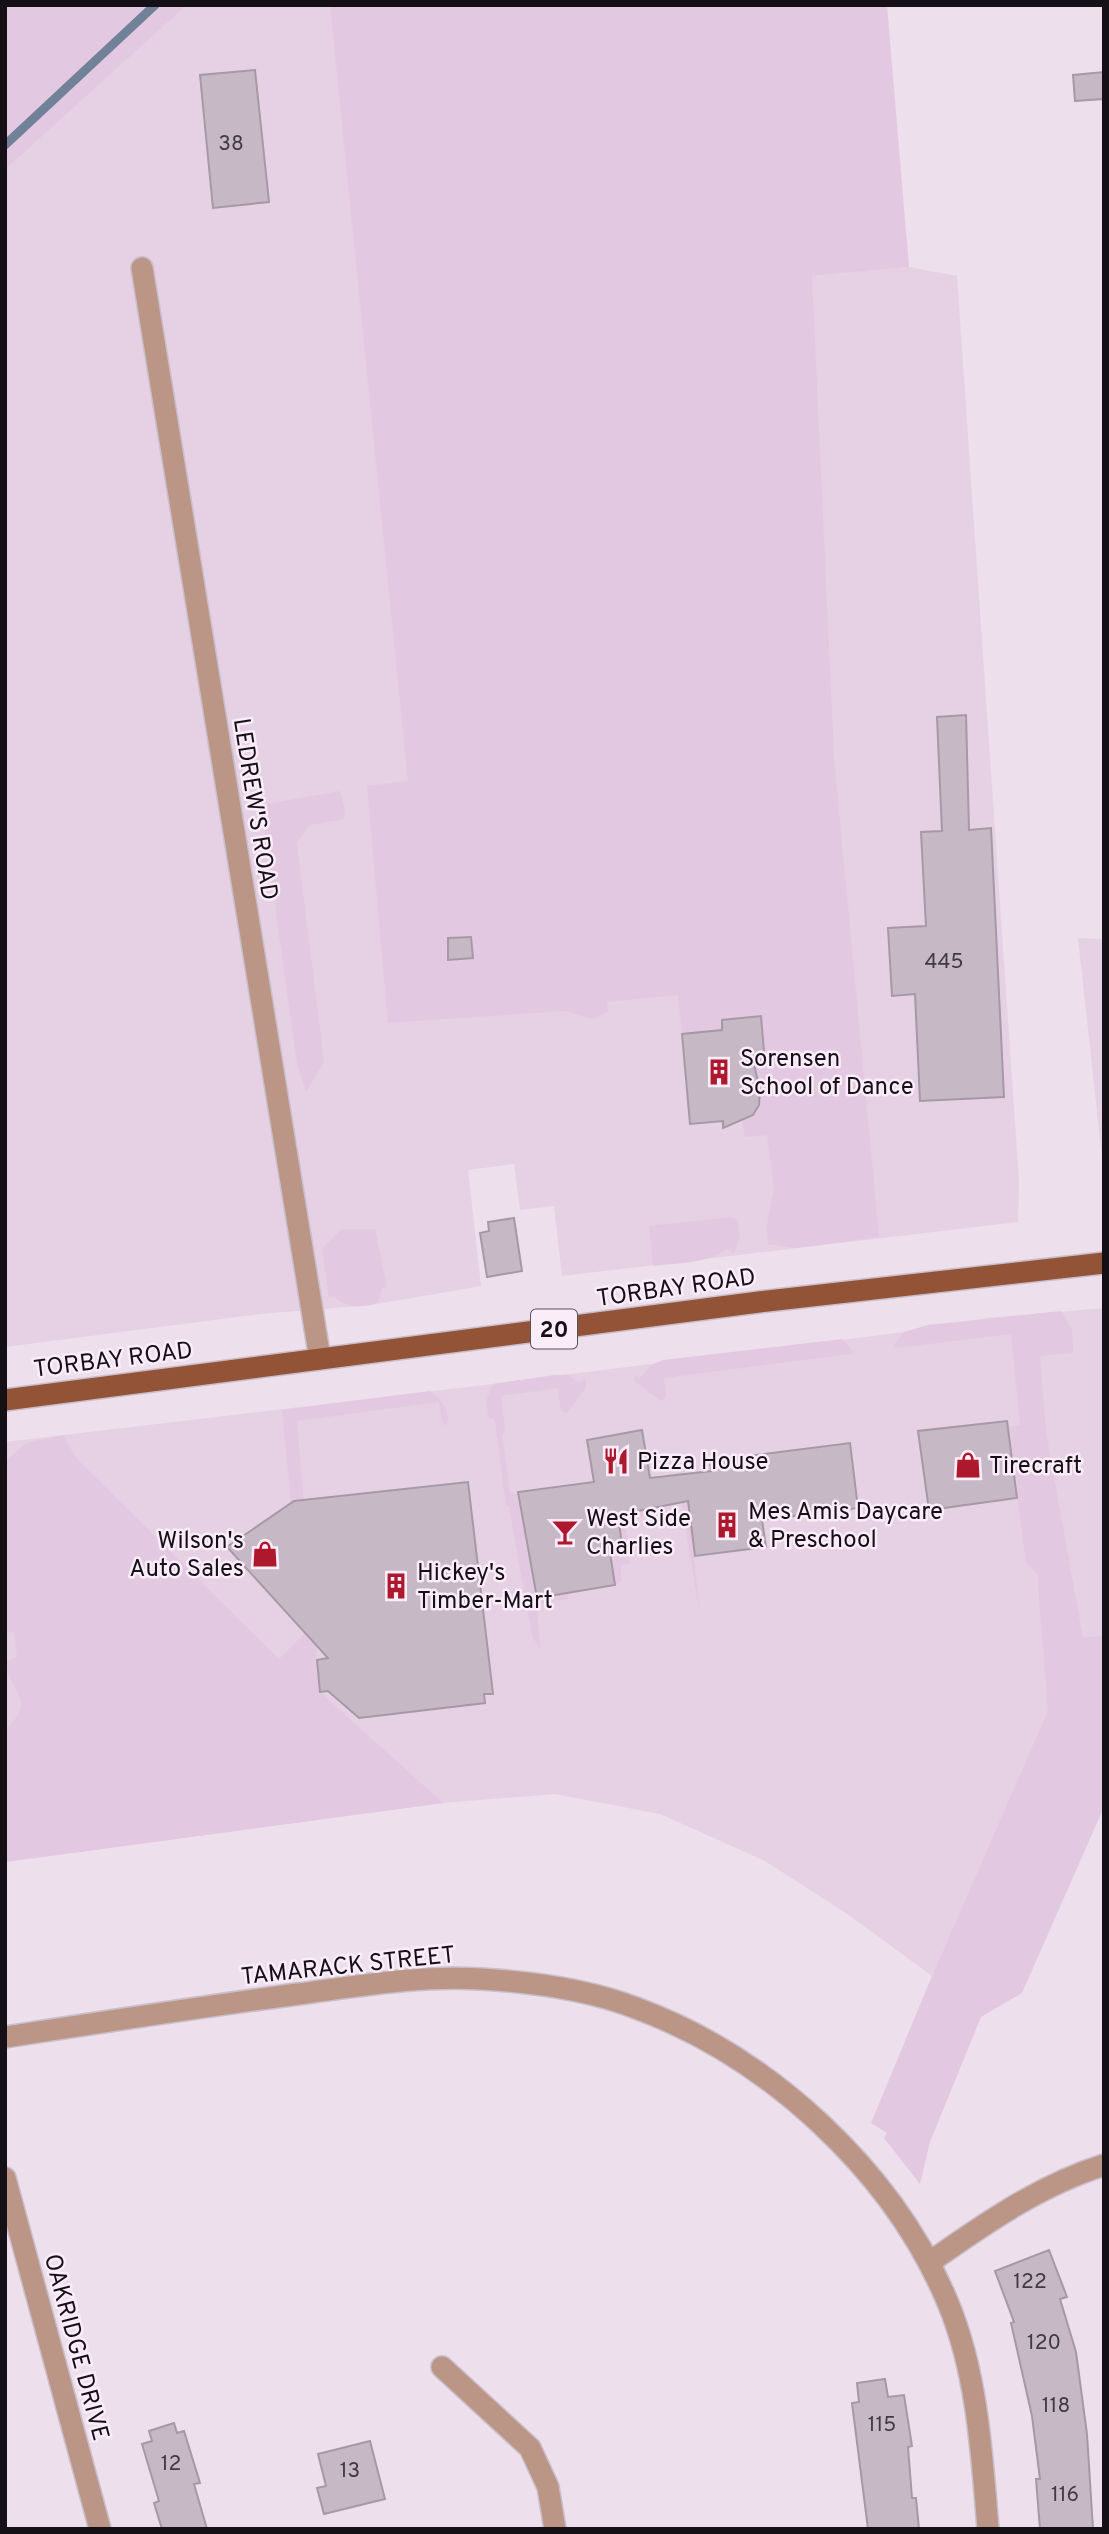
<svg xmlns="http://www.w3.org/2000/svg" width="1109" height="2534" viewBox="0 0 1109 2534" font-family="Overpass,sans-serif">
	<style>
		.built { fill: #e5d1e3 }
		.green { fill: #e3c8e1 }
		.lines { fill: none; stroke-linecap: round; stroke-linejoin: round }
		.stream { stroke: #718298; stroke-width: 9 }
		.building { fill: #c6b9c5; stroke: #a699a5; stroke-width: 2 }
		.minor-casing { stroke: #cabeca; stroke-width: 24 }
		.tertiary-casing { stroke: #cabeca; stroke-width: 24 }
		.primary-casing { stroke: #cabeca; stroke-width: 24 }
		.minor { stroke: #bb9686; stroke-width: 21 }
		.tertiary { stroke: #bb9686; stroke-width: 21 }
		.primary { stroke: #925337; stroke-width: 21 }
		.labels { text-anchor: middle; stroke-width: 5; stroke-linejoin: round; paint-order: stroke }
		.number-label { font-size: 21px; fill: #413a41 }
		.shield { fill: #faecf9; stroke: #5a5259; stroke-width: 2 }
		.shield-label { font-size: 23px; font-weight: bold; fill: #151015 }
		.street-label { font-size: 24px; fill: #151015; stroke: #faecf9 }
		.poi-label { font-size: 24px; fill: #151015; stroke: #faecf9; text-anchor: start }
	</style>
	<rect width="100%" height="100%" fill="#eddfec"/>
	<!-- built -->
	<path class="built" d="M 187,5 L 575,5 L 811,276 L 909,267 L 957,276 L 1019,1181 L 1018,1222 L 562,1276 L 554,1206 L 520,1210 L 514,1164 L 468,1170 L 481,1286 L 371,1305 L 260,1314 L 5,1347 L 5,170 Z
		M 1078,938 L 1104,939 L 1104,1175 Z
		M 1104,1308 L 1104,1699 L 1037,1573 L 1049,1711 L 932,1976 L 846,1913 L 765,1861 L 660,1814 L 555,1794 L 443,1803 L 5,1862 L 5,1442 L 493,1384 L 904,1332 L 987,1318 Z"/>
	<!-- green -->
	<path class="green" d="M 5,5 L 187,5 L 5,170 Z
		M 330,5 L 887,5 L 909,267 L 812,276 L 834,757 L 879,1237 L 796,1248 L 768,1244 L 767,1225 L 774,1188 L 767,1135 L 745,1137 L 742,1120 C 768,1108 761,1084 748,1065 L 764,1064 L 760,1016 L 722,1020 L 722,1030 L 682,1034 L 678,995 L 607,1002 L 608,1012 L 593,1019 L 565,1011 L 388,1023 L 367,786 L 408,781 Z
		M 340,791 L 345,809 L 344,819 L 309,825 L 297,843 L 324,1062 L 306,1092 L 297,1064 L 261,805 Z
		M 731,1217 L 738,1220 L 740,1238 L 734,1253 L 727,1249 C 706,1264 677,1263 653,1266 L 649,1226 Z
		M 342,1229 L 375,1229 L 387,1287 L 382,1288 L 378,1302 C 363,1309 346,1308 333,1296 L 329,1298 L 322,1249 Z
		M 1061,1311 L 1072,1330 L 1073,1353 L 1040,1356 L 1046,1432 L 1083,1638 L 1104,1635 L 1104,1807 L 1022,1993 L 981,2017 L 930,2142 L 920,2184 L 884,2138 L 887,2133 L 871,2123 L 932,1976 L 1048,1711 L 1037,1574 L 1026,1563 L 1008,1427 L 1020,1425 L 1011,1334 L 896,1348 L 893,1346 L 904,1332 L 928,1325 Z
		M 842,1339 L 853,1351 L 851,1354 L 664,1378 L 666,1397 L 661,1401 L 634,1381 L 635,1375 L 640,1378 L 651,1365 L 663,1360 Z
		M 555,1375 L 568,1375 L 579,1383 L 585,1379 L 586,1387 L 567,1413 L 561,1411 L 558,1388 L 501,1396 L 505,1430 L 502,1436 L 510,1490 L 511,1493 L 518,1492 L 537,1598 L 568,1594 L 568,1599 L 537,1604 L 540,1649 L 532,1636 L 509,1507 L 506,1506 L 495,1421 L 488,1416 L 487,1399 L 493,1384 Z
		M 430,1391 C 441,1399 452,1412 446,1426 L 442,1422 L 439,1402 L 297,1421 L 320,1692 L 443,1803 L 5,1862 L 5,1729 C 39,1702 9,1690 5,1662 L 17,1657 L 14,1632 L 5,1633 L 5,1462 L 26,1443 L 63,1435 L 76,1458 L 279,1659 L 304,1634 L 282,1410 Z
		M 683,1465 L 685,1495 L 688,1501 L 700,1615 L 675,1466 Z
		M 655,1509 L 655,1514 L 625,1519 L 630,1564 L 621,1565 L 621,1582 L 615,1585 L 609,1547 L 622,1544 L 618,1519 L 603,1517 Z"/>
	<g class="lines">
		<!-- stream -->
		<path class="stream" d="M 5,145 L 155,5"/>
	</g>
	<!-- building -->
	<path class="building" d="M 255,70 L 269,202 L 213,208 L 200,75 Z
		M 1104,72 L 1104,99 L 1075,101 L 1073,75 Z
		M 966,715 L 969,830 L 991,828 L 1004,1097 L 920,1101 L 915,994 L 892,996 L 888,928 L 926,926 L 921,832 L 942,831 L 937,717 Z
		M 471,937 L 473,958 L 448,960 L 448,938 Z
		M 761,1016 L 765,1064 L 754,1064 L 760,1091 L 759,1105 L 753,1115 L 723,1128 L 723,1121 L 690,1124 L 682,1034 L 722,1030 L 722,1020 Z
		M 514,1218 L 522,1271 L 487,1277 L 480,1233 L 489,1231 L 488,1222 Z
		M 1007,1421 L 1017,1498 L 929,1510 L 918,1431 Z
		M 642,1430 L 650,1478 L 711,1471 L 710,1461 L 850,1443 L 858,1508 L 762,1520 L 766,1547 L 695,1556 L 688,1501 L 618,1515 L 622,1545 L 609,1547 L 615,1585 L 537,1598 L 518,1492 L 594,1482 L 587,1440 Z
		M 468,1482 L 493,1694 L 484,1694 L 485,1703 L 359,1718 L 328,1691 L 320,1692 L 317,1660 L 328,1658 L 227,1547 L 294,1501 Z
		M 1049,2250 L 1067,2297 L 1060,2299 L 1076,2352 L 1087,2434 L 1093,2529 L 1040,2529 L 1036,2479 L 1040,2479 L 1032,2416 L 1011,2323 L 1014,2322 L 995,2271 Z
		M 885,2379 L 888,2397 L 904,2395 L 912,2446 L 908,2447 L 912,2498 L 916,2498 L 919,2529 L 868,2529 L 852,2403 L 859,2402 L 857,2383 Z
		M 174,2423 L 177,2433 L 184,2431 L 200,2483 L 194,2484 L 207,2529 L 162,2529 L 154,2503 L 159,2501 L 142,2444 L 152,2441 L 149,2431 Z
		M 370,2441 L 385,2499 L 324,2514 L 317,2488 L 326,2486 L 318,2454 Z"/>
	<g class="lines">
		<!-- minor casing -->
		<g class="minor-casing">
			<path id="minor" d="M 142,268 L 320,1359
				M 5,2178 L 100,2529
				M 930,2262 C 984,2224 1040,2185 1104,2165
				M 442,2367 L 530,2448 L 548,2487 L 555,2529"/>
		</g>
		<!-- tertiary casing -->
		<g class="tertiary-casing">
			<path id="tertiary" d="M 5,2037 C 103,2022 200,2007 298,1994 C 359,1986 420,1975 481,1979 C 533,1982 587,1989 636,2008 C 769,2057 893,2171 948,2303 C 977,2372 982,2455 988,2529"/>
		</g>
		<!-- primary casing -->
		<g class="primary-casing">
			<path id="primary" d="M 5,1400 L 759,1302 L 1104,1263"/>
		</g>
		<!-- minor -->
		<use href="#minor" class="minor"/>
		<!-- tertiary -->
		<use href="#tertiary" class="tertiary"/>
		<!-- primary -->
		<use href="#primary" class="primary"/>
	</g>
	<!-- icons -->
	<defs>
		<g id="building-bare" transform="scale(2.1)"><path d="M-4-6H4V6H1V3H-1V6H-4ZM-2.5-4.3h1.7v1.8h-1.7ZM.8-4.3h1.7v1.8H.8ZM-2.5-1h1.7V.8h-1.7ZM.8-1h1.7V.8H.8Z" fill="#ad182d" stroke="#faecf9" stroke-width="2.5" paint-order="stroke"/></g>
		<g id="restaurant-bare" transform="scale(2.1)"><path d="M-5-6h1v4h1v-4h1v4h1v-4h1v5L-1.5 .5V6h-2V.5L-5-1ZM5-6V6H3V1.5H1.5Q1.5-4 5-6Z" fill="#ad182d" stroke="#faecf9" stroke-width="2.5" paint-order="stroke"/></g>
		<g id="shop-bare" transform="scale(2.1)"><path d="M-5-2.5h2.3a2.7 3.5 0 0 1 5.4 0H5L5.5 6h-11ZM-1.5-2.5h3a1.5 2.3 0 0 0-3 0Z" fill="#ad182d" stroke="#faecf9" stroke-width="2.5" paint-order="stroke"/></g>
		<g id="bar-bare" transform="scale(2.1)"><path d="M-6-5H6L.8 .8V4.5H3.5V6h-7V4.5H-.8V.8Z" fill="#ad182d" stroke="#faecf9" stroke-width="2.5" paint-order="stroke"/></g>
	</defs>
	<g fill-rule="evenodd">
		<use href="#building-bare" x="719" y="1072"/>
		<use href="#restaurant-bare" x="616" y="1461"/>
		<use href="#shop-bare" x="968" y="1465"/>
		<use href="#building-bare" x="727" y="1525"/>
		<use href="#bar-bare" x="565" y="1532"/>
		<use href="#shop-bare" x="265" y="1554"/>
		<use href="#building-bare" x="396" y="1586"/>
	</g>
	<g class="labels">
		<!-- number labels -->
		<g class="number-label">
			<text x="231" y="150">38</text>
			<text x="944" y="968">445</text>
			<text x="1030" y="2288">122</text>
			<text x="1044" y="2349">120</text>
			<text x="1056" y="2412">118</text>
			<text x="882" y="2431">115</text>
			<text x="171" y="2470">12</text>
			<text x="350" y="2477">13</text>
			<text x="1065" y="2501">116</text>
		</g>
		<!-- shield labels -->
		<rect class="shield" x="531" y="1309.5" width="46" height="39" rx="5"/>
		<g class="shield-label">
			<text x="554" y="1337">20</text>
		</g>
		<!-- street labels -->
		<g class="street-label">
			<text transform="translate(256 809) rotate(81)" y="8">LEDREW'S ROAD</text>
			<text transform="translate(676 1287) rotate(-8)" y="8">TORBAY ROAD</text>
			<text transform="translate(113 1359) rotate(-7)" y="8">TORBAY ROAD</text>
			<text transform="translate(348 1965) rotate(-6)" y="8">TAMARACK STREET</text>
			<text transform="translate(77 2347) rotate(75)" y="8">OAKRIDGE DRIVE</text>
		</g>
		<!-- poi labels -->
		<g class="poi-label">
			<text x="740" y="1066">Sorensen<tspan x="740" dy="28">School of Dance</tspan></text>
			<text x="637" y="1469">Pizza House</text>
			<text x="989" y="1473">Tirecraft</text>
			<text x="748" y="1519">Mes Amis Daycare<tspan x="748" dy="28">&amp; Preschool</tspan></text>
			<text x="586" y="1526">West Side<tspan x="586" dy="28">Charlies</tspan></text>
			<text x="244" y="1548" text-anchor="end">Wilson's<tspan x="244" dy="28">Auto Sales</tspan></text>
			<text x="417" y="1580">Hickey's<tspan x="417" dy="28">Timber-Mart</tspan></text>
		</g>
	</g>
	<!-- border -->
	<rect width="1109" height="2534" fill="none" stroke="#151015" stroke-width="14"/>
</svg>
